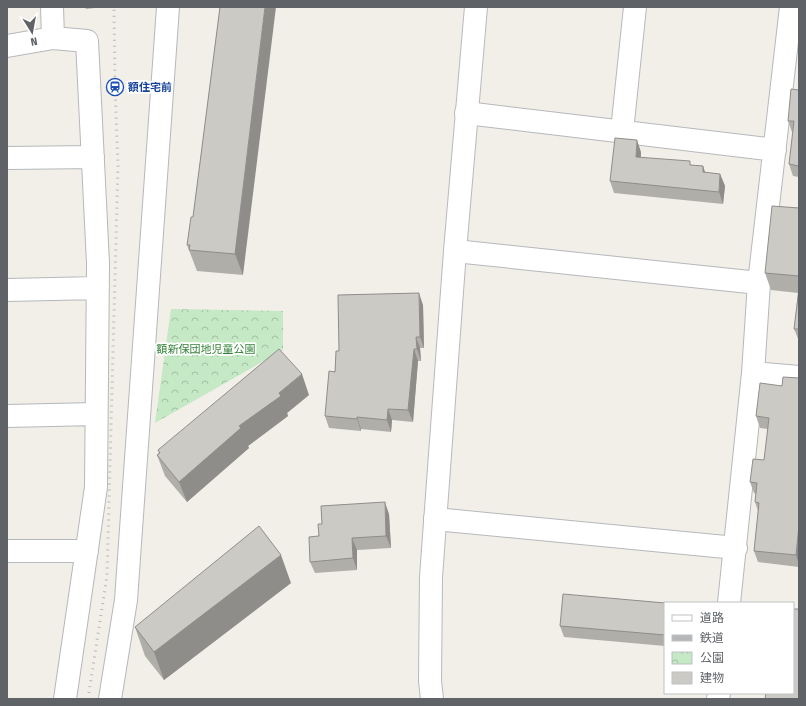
<svg xmlns="http://www.w3.org/2000/svg" width="806" height="706" viewBox="0 0 806 706" font-family="'Fira Sans Condensed','Noto Sans JP',sans-serif">
	<style>
		.park { fill: url(#park-crowns) }
		.lines { fill: none; stroke-linecap: round; stroke-linejoin: round }
		.street-casing { stroke: #b5b8bc; stroke-width: 24 }
		.secondary-casing { stroke: #b6babf; stroke-width: 24 }
		.street { stroke: #fff; stroke-width: 22 }
		.secondary { stroke: #fff; stroke-width: 22 }
		.rail { stroke: #b6b7b8; stroke-width: 3; stroke-dasharray: 1 5; stroke-linecap: butt }
		.wall { fill: #afaea9 }
		.shaded-wall { fill: #8f8d8a }
		.building { fill: #cccac5; stroke: #8f8d8a }
		.labels { text-anchor: middle; stroke-width: 3.5; stroke-linejoin: round; paint-order: stroke }
		.transit-label { font-size: 11px; font-weight: bold; fill: #164399; stroke: #fff; text-anchor: start }
		.park-label { font-size: 11px; fill: #348238; stroke: #fff }
	</style>
	<defs>
		<pattern id="park-crowns" width="20" height="18" patternUnits="userSpaceOnUse"><rect width="20" height="18" fill="#c5e8c5"/><path d="M2 6a3 3 0 1 1 6 0M12 15a3 3 0 1 1 6 0" fill="none" stroke="#a3c0a4"/></pattern>
	</defs>
	<rect width="100%" height="100%" fill="#f1efe8"/>
	<!-- park -->
	<path class="park" d="M 171,309 L 283,311 L 283,350 L 155,423 Z"/>
	<g class="lines">
		<!-- street casing -->
		<g class="street-casing">
			<path id="street" d="M 52,7 L 53,38 L 87,41 L 98,263 L 96,487 L 65,699
				M 791,7 L 759,283 L 753,373 L 799,377
				M 7,46 L 53,38
				M 466,113 L 775,150
				M 622,131 L 635,7
				M 7,158 L 93,157
				M 455,251 L 759,283
				M 7,290 L 98,288
				M 7,416 L 96,414
				M 435,519 L 736,548
				M 7,551 L 87,551
				M 729,603 L 753,373
				M 110,699 L 126,600 L 168,7
				M 718,699 L 719,693"/>
		</g>
		<!-- secondary casing -->
		<g class="secondary-casing">
			<path id="secondary" d="M 432,699 L 430,681 L 431,577 L 455,251 L 476,7"/>
		</g>
		<!-- street -->
		<use href="#street" class="street"/>
		<!-- secondary -->
		<use href="#secondary" class="secondary"/>
		<!-- rail -->
		<path class="rail" d="M 88,699 L 107,576 L 118,166 L 115,87 L 114,7"/>
	</g>
	<!-- wall -->
	<path class="wall" d="M 85,7 L 103,7 L 86,9 Z
		M 220,7 L 243,275 L 197,271 L 187,245 L 193,217 Z
		M 799,90 L 799,177 L 793,176 L 789,164 L 793,132 L 792,132 L 788,121 Z
		M 641,152 L 641,157 L 692,165 L 703,166 L 705,173 L 720,174 L 725,186 L 723,204 L 614,193 L 610,181 Z
		M 799,208 L 799,341 L 794,329 L 798,293 L 771,290 L 765,273 Z
		M 423,305 L 424,348 L 420,348 L 421,361 L 418,361 L 413,422 L 392,420 L 391,432 L 361,429 L 361,431 L 329,428 L 325,416 L 339,351 Z
		M 799,378 L 799,567 L 758,562 L 754,551 L 758,511 L 755,502 L 756,494 L 754,493 L 750,482 L 764,460 L 768,429 L 760,428 L 756,416 Z
		M 309,395 L 287,413 L 288,416 L 248,446 L 249,448 L 187,502 L 165,476 L 157,455 L 159,453 L 158,450 Z
		M 389,514 L 391,548 L 357,550 L 357,570 L 315,573 L 310,562 L 322,524 Z
		M 291,583 L 164,680 L 145,656 L 135,627 Z
		M 665,603 L 665,646 L 564,637 L 560,626 Z"/>
	<!-- shaded-wall -->
	<path class="shaded-wall" d="M 265,7 L 276,7 L 243,275 L 235,254 Z
		M 637,140 L 641,152 L 640,169 L 636,157 Z
		M 703,166 L 707,178 L 703,172 Z
		M 720,174 L 725,186 L 723,204 L 719,192 Z
		M 419,293 L 423,305 L 424,348 L 420,337 Z
		M 416,337 L 420,348 L 421,361 L 417,349 Z
		M 414,349 L 418,361 L 413,422 L 408,410 Z
		M 302,374 L 309,395 L 287,413 L 288,416 L 248,446 L 249,448 L 187,502 L 179,482 L 239,426 Z
		M 388,409 L 392,420 L 391,432 L 387,420 Z
		M 357,417 L 361,429 L 361,431 L 357,419 Z
		M 385,502 L 389,514 L 391,548 L 386,536 Z
		M 799,526 L 799,565 L 796,555 Z
		M 352,538 L 357,550 L 357,570 L 353,558 Z
		M 281,555 L 291,583 L 164,680 L 154,652 Z"/>
	<!-- building -->
	<path class="building" d="M 220,7 L 265,7 L 235,254 L 189,250 L 190,245 L 187,245 L 191,217 L 193,217 Z
		M 791,89 L 799,90 L 799,166 L 789,164 L 794,121 L 788,121 Z
		M 615,138 L 637,140 L 636,157 L 690,161 L 690,165 L 703,166 L 703,172 L 720,174 L 719,192 L 610,181 Z
		M 772,206 L 799,208 L 799,276 L 765,273 Z
		M 799,289 L 799,329 L 794,329 Z
		M 419,293 L 420,337 L 416,337 L 417,349 L 414,349 L 408,410 L 388,409 L 387,420 L 357,417 L 357,419 L 325,416 L 329,371 L 335,372 L 336,351 L 339,351 L 338,295 Z
		M 279,349 L 302,374 L 279,393 L 281,396 L 239,426 L 241,428 L 179,482 L 157,455 L 160,453 L 158,450 Z
		M 783,377 L 799,378 L 799,526 L 796,555 L 754,551 L 759,503 L 755,502 L 757,483 L 750,482 L 753,459 L 764,460 L 769,418 L 756,416 L 760,383 L 782,386 Z
		M 385,502 L 386,536 L 352,538 L 353,558 L 310,562 L 309,537 L 319,536 L 318,524 L 322,524 L 321,506 Z
		M 259,526 L 281,555 L 154,652 L 135,627 Z
		M 563,594 L 665,603 L 665,635 L 560,626 Z
		M 793,609 L 799,609 L 799,699 L 765,699 L 766,693 L 793,693 Z"/>
	<!-- icons -->
	<defs>
		<g id="station-ring" transform="scale(0.9)"><circle r="9.5" fill="#fff" stroke="#1a4fb4" stroke-width="1.5"/><path d="M-3-6H3Q5-6 5-4V2Q5 4 3 4L4.5 6H3L1.5 4h-3L-3 6H-4.5L-3 4Q-5 4-5 2V-4Q-5-6-3-6ZM-3.5-4v3h7v-3ZM-3.5 1v1.5H-2V1ZM2 1v1.5H3.5V1Z" fill="#1a4fb4"/></g>
	</defs>
	<g fill-rule="evenodd">
		<use href="#station-ring" x="115" y="87"/>
	</g>
	<g class="labels">
		<!-- transit labels -->
		<g class="transit-label">
			<text x="128" y="91">額住宅前</text>
		</g>
		<!-- park labels -->
		<g class="park-label">
			<text x="206" y="353">額新保団地児童公園</text>
		</g>
	</g>
	<!-- border -->
	<rect width="806" height="706" fill="none" stroke="#5f6368" stroke-width="16"/>
	<!-- legend -->
	<rect x="664" y="602" width="130" height="92" fill="#ffffff" stroke="#bfc1c3"/>
	<rect x="672" y="615" width="20" height="6" fill="#ffffff" stroke="#bfc1c3"/>
	<text x="700" y="622" font-size="12" fill="#5f6368">道路</text>
	<rect x="672" y="635" width="20" height="6" fill="#b6b7b8" stroke="#bfc1c3"/>
	<text x="700" y="642" font-size="12" fill="#5f6368">鉄道</text>
	<rect x="672" y="652" width="20" height="12" fill="url(#park-crowns)" stroke="#bfc1c3"/>
	<text x="700" y="662" font-size="12" fill="#5f6368">公園</text>
	<rect x="672" y="672" width="20" height="12" fill="#cccac5" stroke="#bfc1c3"/>
	<text x="700" y="682" font-size="12" fill="#5f6368">建物</text>
	<!-- north arrow -->
	<g transform="translate(32 32) rotate(169)" stroke="#ffffff" stroke-width="3" paint-order="stroke">
	<path d="M0-3L7 15L0 10L-7 15Z" fill="#5f6368"/>
	<text y="-6" font-size="11" font-weight="bold" text-anchor="middle" fill="#5f6368">N</text>
	</g>
</svg>
